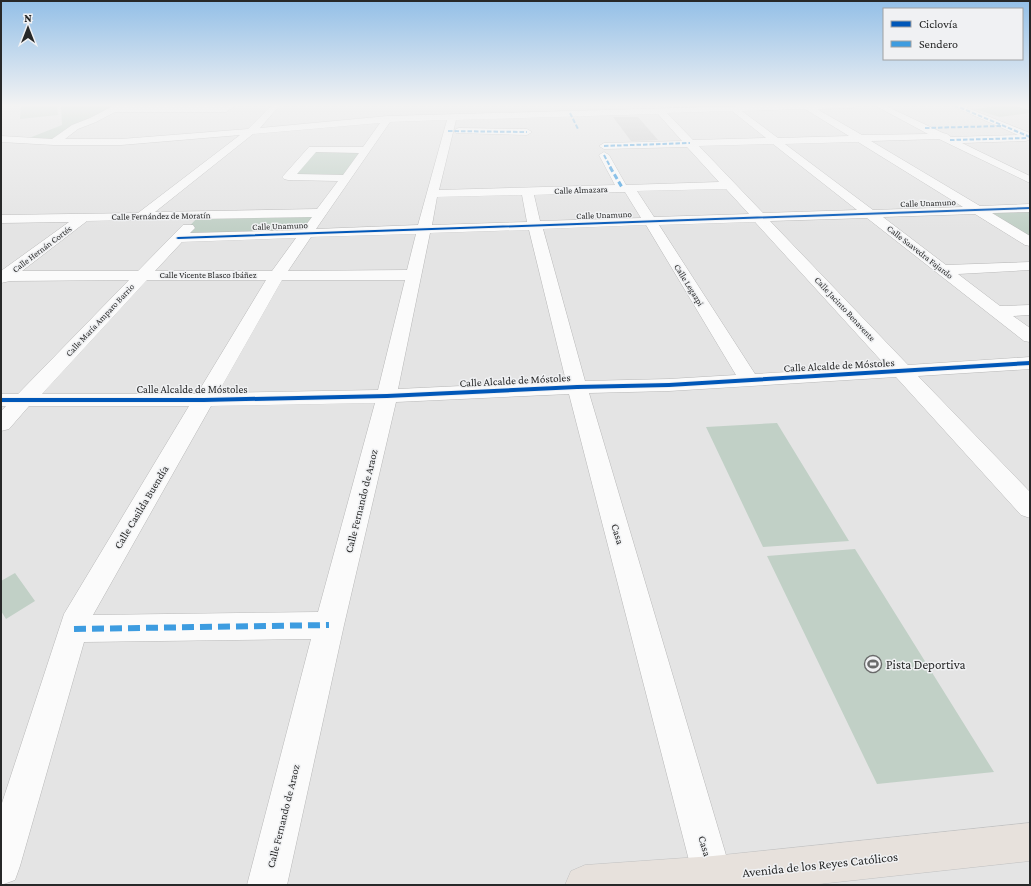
<svg xmlns="http://www.w3.org/2000/svg" width="1031" height="886" viewBox="0 0 1031 886" font-family="'Crimson Pro',serif">
	<style>
		.green { fill: #c1d0c6 }
		.building { fill: #cbcbcb }
		.lines { fill: none; stroke-linecap: round; stroke-linejoin: round }
		.minor-casing { stroke: #b8b8b8; stroke-width: 1 }
		.major-casing { stroke: #c2c2c2; stroke-width: 1 }
		.minor { fill: #fbfbfb; fill-rule: evenodd }
		.major { fill: #e7e1dc; fill-rule: evenodd }
		.quiet-far2 { stroke: #3d9ce0; stroke-width: 2; stroke-dasharray: 4.5 2; stroke-linecap: butt }
		.quiet-far1 { stroke: #3d9ce0; stroke-width: 3; stroke-dasharray: 5.5 3; stroke-linecap: butt }
		.quiet { stroke: #3d9ce0; stroke-width: 6; stroke-dasharray: 12 6; stroke-linecap: butt }
		.cycleway-casing { stroke: #f0f1f3; stroke-width: 2 }
		.cycleway { fill: #0057b8; fill-rule: evenodd }
		.labels { text-anchor: middle; stroke-width: 3; stroke-linejoin: round; paint-order: stroke }
		.far-street-label { font-size: 9px; fill: #272828; stroke: #f0f1f3 }
		.street-label { font-size: 11px; fill: #272828; stroke: #f0f1f3 }
		.near-poi-label { font-size: 13px; fill: #272828; stroke: #f0f1f3; text-anchor: start }
		.near-street-label { font-size: 13px; fill: #272828; stroke: #f0f1f3 }
	</style>
	<rect width="100%" height="100%" fill="#e4e4e4"/>
	<!-- green -->
	<path class="green" d="M 21,105 L 57,105 L 58,115 L 20,119 Z
		M 61,105 L 121,105 L 54,142 L 24,140 L 62,125 Z
		M 1011,105 L 1030,110 L 1030,113 L 1000,117 L 974,109 Z
		M 313,149 L 366,150 L 345,178 L 288,177 Z
		M 1030,208 L 1030,242 L 978,210 Z
		M 320,213 L 306,234 L 178,238 L 200,215 Z
		M 777,423 L 849,541 L 763,547 L 706,427 Z
		M 855,549 L 994,772 L 877,784 L 767,556 Z
		M 15,573 L 35,601 L 6,619 L 1,611 L 1,581 Z"/>
	<!-- building -->
	<path class="building" d="M 613,117 L 638,117 L 658,140 L 631,141 Z"/>
	<g class="lines">
		<!-- minor casing -->
		<g class="minor-casing">
			<path id="minor" d="M 115,105 L 125,105 L 124,106 L 224,106 L 227,105 L 236,105 L 226,112 L 115,112 L 96,122 L 78,129 L 65,139 L 121,139 L 248,129 L 272,105 L 280,105 L 260,128 L 388,116 L 782,105 L 856,105 L 855,107 L 852,108 L 817,109 L 862,135 L 928,134 L 874,105 L 884,105 L 943,133 L 947,134 L 951,137 L 1018,135 L 950,105 L 960,105 L 1030,133 L 1030,140 L 1025,141 L 962,143 L 1030,176 L 1030,183 L 939,139 L 871,141 L 980,206 L 1030,204 L 1030,212 L 992,213 L 1030,236 L 1030,246 L 1025,245 L 975,214 L 883,217 L 946,265 L 1030,262 L 1030,270 L 958,274 L 1000,306 L 1030,305 L 1030,315 L 1013,316 L 1030,328 L 1030,342 L 1024,341 L 867,218 L 770,221 L 908,365 L 1030,357 L 1030,369 L 918,376 L 1030,492 L 1030,518 L 1021,515 L 896,377 L 669,391 L 589,393 L 731,872 L 737,885 L 697,885 L 693,876 L 569,394 L 396,402 L 344,625 L 287,885 L 247,885 L 311,639 L 84,642 L 20,866 L 15,880 L 1,885 L 1,806 L 64,614 L 189,406 L 29,406 L 9,429 L 1,431 L 1,411 L 6,406 L 1,406 L 1,394 L 18,394 L 129,280 L 10,281 L 1,283 L 1,271 L 69,222 L 1,223 L 1,215 L 138,213 L 240,135 L 121,145 L 54,145 L 1,142 L 1,136 L 52,139 L 72,125 L 90,118 ZM 805,109 L 849,136 L 778,138 L 742,111 ZM 732,111 L 766,138 L 693,140 L 667,113 ZM 658,114 L 682,141 L 604,143 L 599,146 L 604,149 L 687,147 L 719,182 L 626,185 L 609,155 L 604,152 L 599,155 L 615,185 L 439,190 L 456,120 ZM 447,120 L 418,225 L 316,229 L 390,122 ZM 380,123 L 363,147 L 309,147 L 284,175 L 282,177 L 284,179 L 288,180 L 338,181 L 317,209 L 155,212 L 253,134 ZM 858,142 L 963,207 L 873,210 L 785,144 ZM 773,144 L 857,210 L 763,213 L 699,146 ZM 316,152 L 359,153 L 343,175 L 297,174 ZM 726,189 L 749,214 L 654,217 L 637,191 ZM 620,192 L 625,192 L 641,218 L 540,221 L 534,195 ZM 522,195 L 527,222 L 432,225 L 437,197 ZM 312,217 L 302,230 L 190,233 L 195,228 L 193,225 L 183,225 L 138,271 L 22,271 L 87,221 ZM 755,222 L 886,366 L 755,374 L 659,225 ZM 646,225 L 736,375 L 669,379 L 585,381 L 543,229 ZM 529,230 L 566,381 L 398,389 L 430,233 ZM 416,234 L 407,270 L 288,271 L 311,237 ZM 296,238 L 272,271 L 155,271 L 182,242 ZM 147,280 L 266,280 L 197,394 L 42,394 ZM 282,280 L 405,280 L 378,390 L 218,393 ZM 375,403 L 318,612 L 93,615 L 211,406 Z
				M 1016,105 L 1030,105 L 1030,110 L 1017,107 Z
				M 459,128 L 527,129 L 532,132 L 527,135 L 456,133 L 454,131 L 456,129 Z"/>
		</g>
		<!-- major casing -->
		<g class="major-casing">
			<path id="major" d="M 1030,823 L 1030,861 L 810,885 L 565,885 L 571,871 L 585,865 L 713,856 Z"/>
		</g>
		<!-- minor -->
		<use href="#minor" class="minor"/>
		<!-- major -->
		<use href="#major" class="major"/>
		<!-- quiet-far2 -->
		<path class="quiet-far2" d="M 954,105 L 1030,137
			M 570,113 L 578,129
			M 925,128 L 1001,126
			M 448,131 L 527,132
			M 950,140 L 1028,138
			M 604,146 L 690,143
			M 604,155 L 611,168"/>
		<!-- quiet-far1 -->
		<path class="quiet-far1" d="M 610,167 L 623,189"/>
		<!-- quiet -->
		<path class="quiet" d="M 74,629 L 329,625"/>
		<!-- cycleway casing -->
		<g class="cycleway-casing">
			<path id="cycleway" d="M 1030,207 L 1030,209 L 178,239 L 176,238 L 178,237 Z
				M 1030,361 L 1030,365 L 669,387 L 577,389 L 387,398 L 204,402 L 1,402 L 1,398 L 204,398 L 387,394 L 577,385 L 669,383 Z"/>
		</g>
		<!-- cycleway -->
		<use href="#cycleway" class="cycleway"/>
	</g>
	<!-- sky -->
	<linearGradient id="sky" x2="0" y2="1"><stop stop-color="#93bfe7"/><stop offset="0.46" stop-color="#f3f3f3"/><stop offset="1" stop-color="#f3f3f3" stop-opacity="0"/></linearGradient>
	<rect width="1031" height="229" fill="url(#sky)"/>
	<!-- icons -->
	<defs>
		<g id="stadium-ring" transform="scale(0.9)"><circle r="9.5" fill="#f0f1f3" stroke="#696a6a" stroke-width="1.5"/><path d="M0-5a6.5 5 0 1 0 0 10a6.5 5 0 1 0 0-10ZM-3.5-1.8h7v3.6h-7Z" fill="#696a6a"/></g>
	</defs>
	<g fill-rule="evenodd">
		<use href="#stadium-ring" x="873" y="664"/>
	</g>
	<g class="labels">
		<!-- far-street labels -->
		<g class="far-street-label">
			<text transform="translate(581 190) rotate(-2)" y="3">Calle Almazara</text>
			<text transform="translate(928 203) rotate(-2)" y="3">Calle Unamuno</text>
			<text transform="translate(604 215) rotate(-2)" y="3">Calle Unamuno</text>
			<text transform="translate(161 216) rotate(-1)" y="3">Calle Fernández de Moratín</text>
			<text transform="translate(280 226) rotate(-2)" y="3">Calle Unamuno</text>
			<text transform="translate(42 249) rotate(-37)" y="3">Calle Hernán Cortés</text>
			<text transform="translate(920 252) rotate(38)" y="3">Calle Saavedra Fajardo</text>
			<text x="208" y="278">Calle Vicente Blasco Ibáñez</text>
			<text transform="translate(689 285) rotate(58)" y="3">Calle Legazpi</text>
			<text transform="translate(845 309) rotate(47)" y="3">Calle Jacinto Benavente</text>
			<text transform="translate(100 320) rotate(-47)" y="3">Calle María Amparo Barrio</text>
		</g>
		<!-- street labels -->
		<g class="street-label">
			<text transform="translate(839 365) rotate(-3)" y="4">Calle Alcalde de Móstoles</text>
			<text transform="translate(515 380) rotate(-3)" y="4">Calle Alcalde de Móstoles</text>
			<text x="192" y="393">Calle Alcalde de Móstoles</text>
			<text transform="translate(361 501) rotate(-76)" y="4">Calle Fernando de Araoz</text>
			<text transform="translate(141 507) rotate(-59)" y="4">Calle Casilda Buendía</text>
			<text transform="translate(618 534) rotate(74)" y="4">Casa</text>
			<text transform="translate(283 816) rotate(-76)" y="4">Calle Fernando de Araoz</text>
			<text transform="translate(705 846) rotate(74)" y="4">Casa</text>
		</g>
		<!-- near-poi labels -->
		<g class="near-poi-label">
			<text x="886" y="669">Pista Deportiva</text>
		</g>
		<!-- near-street labels -->
		<g class="near-street-label">
			<text transform="translate(820 864) rotate(-6)" y="5">Avenida de los Reyes Católicos</text>
		</g>
	</g>
	<!-- border -->
	<rect width="1031" height="886" fill="none" stroke="#272828" stroke-width="4"/>
	<!-- legend -->
	<rect x="883" y="8" width="140" height="52" fill="#f0f1f3" stroke="#a0a1a2"/>
	<rect x="891" y="21" width="20" height="6" fill="#0057b8" stroke="#a0a1a2"/>
	<text x="919" y="28" font-size="12" fill="#272828">Ciclovía</text>
	<rect x="891" y="41" width="20" height="6" fill="#3d9ce0" stroke="#a0a1a2"/>
	<text x="919" y="48" font-size="12" fill="#272828">Sendero</text>
	<!-- north arrow -->
	<g transform="translate(28 28)" stroke="#f0f1f3" stroke-width="3" paint-order="stroke">
	<path d="M0-3L7 15L0 10L-7 15Z" fill="#272828"/>
	<text y="-6" font-size="11" font-weight="bold" text-anchor="middle" fill="#272828">N</text>
	</g>
</svg>
